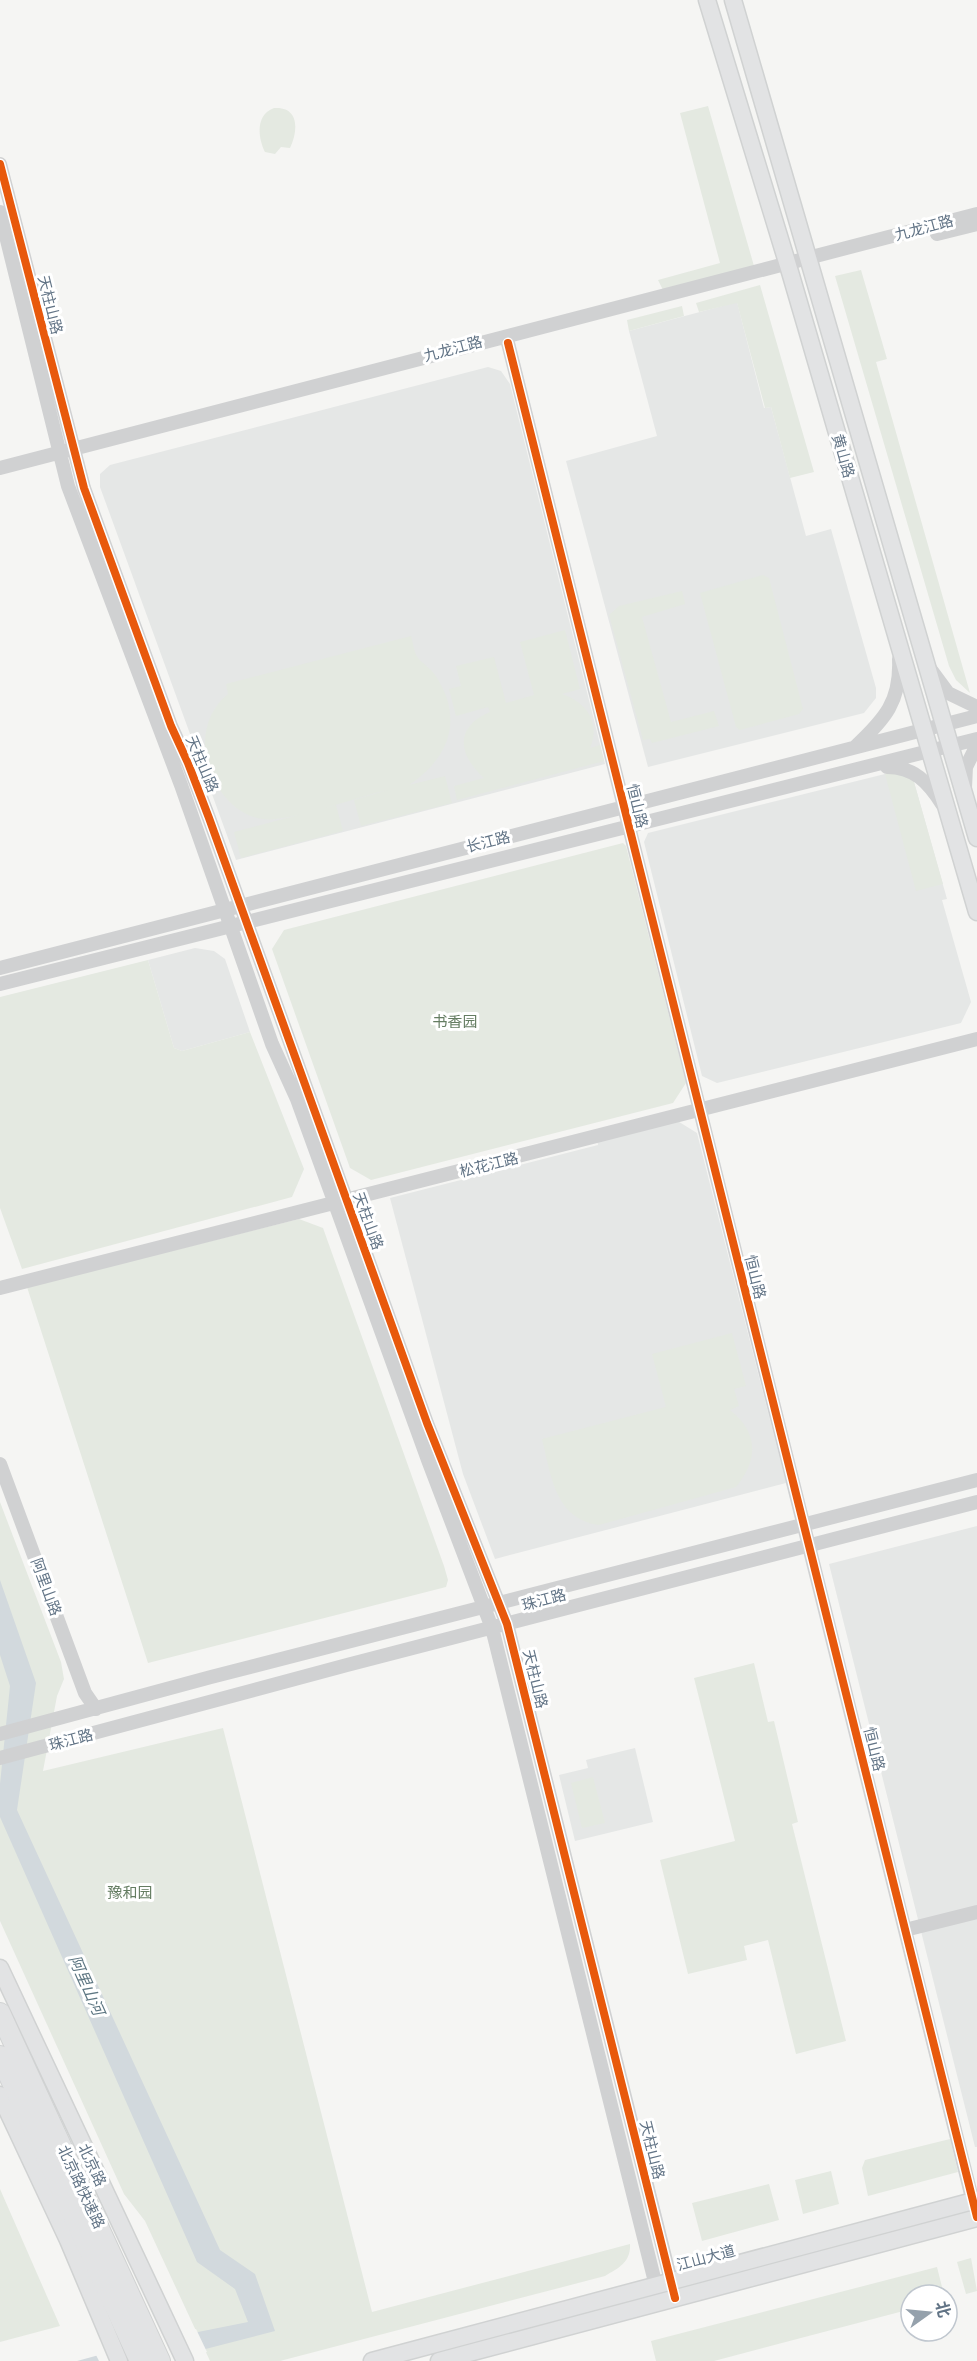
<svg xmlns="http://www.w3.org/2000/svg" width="977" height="2361" viewBox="0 0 977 2361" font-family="'DM Sans','Noto Sans SC',sans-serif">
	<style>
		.built { fill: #e5e7e6 }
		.green { fill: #e4e9e1 }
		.water { fill: #d2d9dd }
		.pier { fill: #f5f5f3 }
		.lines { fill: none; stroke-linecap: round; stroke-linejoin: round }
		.major-casing { stroke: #d0d2d2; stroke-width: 19 }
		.highway-casing { stroke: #d0d2d2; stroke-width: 22 }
		.minor { stroke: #d0d1d2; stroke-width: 14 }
		.major { stroke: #e2e3e4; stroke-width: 16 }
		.highway { stroke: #e2e3e4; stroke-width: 20 }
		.cycleway-casing { stroke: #fff; stroke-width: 11 }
		.cycleway { stroke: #e8590c; stroke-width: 8 }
		.labels { text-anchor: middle; stroke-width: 6; stroke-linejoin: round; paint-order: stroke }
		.street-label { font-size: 15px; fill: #627486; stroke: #fff }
		.park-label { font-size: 15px; fill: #657d62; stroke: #fff }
		.water-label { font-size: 16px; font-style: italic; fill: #5e7783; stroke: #fff }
	</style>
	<rect width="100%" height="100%" fill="#f5f5f3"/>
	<!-- built -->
	<path class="built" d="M 737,302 L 764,408 L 771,407 L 806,536 L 831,529 L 876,688 L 876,698 L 864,713 L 648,767 L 566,461 L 657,436 L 629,331 Z
		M 488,367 L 501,371 L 510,384 L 605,764 L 236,860 L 100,487 L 100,474 L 110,465 Z
		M 897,771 L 912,775 L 947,899 L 942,900 L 971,1002 L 961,1023 L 717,1083 L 702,1076 L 644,842 L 648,833 Z
		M 195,948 L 214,951 L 225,959 L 250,1032 L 182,1051 L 174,1048 L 148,960 Z
		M 676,1120 L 697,1133 L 786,1483 L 495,1559 L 463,1474 L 390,1198 L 598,1145 L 597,1140 Z
		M 977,1526 L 977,2147 L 975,2147 L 829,1564 Z
		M 635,1748 L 653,1822 L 575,1841 L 559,1775 L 588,1768 L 586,1760 Z"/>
	<!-- green -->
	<path class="green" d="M 708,106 L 754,266 L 663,290 L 658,280 L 720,263 L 680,113 Z
		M 274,108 C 300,106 298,132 290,148 L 281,147 L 275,154 L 265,152 C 258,138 255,115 274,108 Z
		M 861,270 L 887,359 L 876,362 L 970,693 L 956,680 L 949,666 L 835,276 Z
		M 760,285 L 814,472 L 790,478 L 771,407 L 765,408 L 737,303 L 699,312 L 696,303 Z
		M 682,306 L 684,316 L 629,331 L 627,320 Z
		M 763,575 L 769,578 L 803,709 L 799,714 L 740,730 L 736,727 L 700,593 Z
		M 682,591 L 685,604 L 642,617 L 671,722 L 714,711 L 719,726 L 652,743 L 650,739 L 643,740 L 609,615 L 619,606 Z
		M 565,630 L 580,689 L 562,694 C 586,702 601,722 590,748 L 600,745 L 604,761 L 457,800 L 454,786 L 484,778 C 458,755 454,727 490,712 L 488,707 L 456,716 L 449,689 L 461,686 L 456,666 L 494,657 L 506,703 L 534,695 L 520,642 Z
		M 411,636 C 413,642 414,653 418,658 C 424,665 432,669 437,678 C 464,721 448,759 409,785 L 445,776 L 452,803 L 361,826 L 354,800 L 388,790 C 360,796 287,823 263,819 C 232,815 211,784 206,755 C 202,732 210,708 228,694 L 226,684 Z
		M 897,771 L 912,775 L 943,884 L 916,891 L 885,774 Z
		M 336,805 L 343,831 L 241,858 L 234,832 Z
		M 623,843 L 626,846 L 686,1083 L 673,1103 L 371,1180 L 350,1168 L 272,949 L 284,930 Z
		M 148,960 L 174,1048 L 182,1051 L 250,1032 L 304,1169 L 292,1197 L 22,1269 L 0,1208 L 0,997 Z
		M 299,1219 L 323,1228 L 444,1566 L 448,1580 L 446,1587 L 148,1663 L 27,1287 Z
		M 732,1333 L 746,1386 L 734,1389 L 739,1406 L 730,1410 C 758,1432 759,1459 736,1487 L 599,1525 C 555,1519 551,1475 542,1439 L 666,1407 L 652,1354 Z
		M 0,1502 L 61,1662 L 64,1679 L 57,1696 L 43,1771 L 223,1728 L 372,2312 L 630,2244 C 631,2262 619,2268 605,2276 L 280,2361 L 210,2361 L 145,2221 L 124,2194 L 0,1921 Z
		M 754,1663 L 768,1722 L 774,1721 L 798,1822 L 792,1824 L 846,2041 L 796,2054 L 768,1940 L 744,1946 L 747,1960 L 688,1974 L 660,1860 L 735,1841 L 694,1678 Z
		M 593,1777 L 605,1823 L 582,1828 L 571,1783 Z
		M 950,2139 L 958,2172 L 868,2196 L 862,2168 L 865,2160 Z
		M 831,2171 L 839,2204 L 803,2214 L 795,2180 Z
		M 769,2184 L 779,2220 L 702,2241 L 692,2203 Z
		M 0,2189 L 60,2326 L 0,2342 Z
		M 971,2258 L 977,2291 L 966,2294 L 957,2262 Z
		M 937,2267 L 944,2295 L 911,2295 L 911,2309 L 714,2361 L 656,2361 L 651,2341 Z"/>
	<!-- water -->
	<path class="water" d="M 0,1580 L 36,1683 L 17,1810 L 220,2250 L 255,2274 L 275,2331 L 159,2361 L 77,2361 L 143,2343 L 248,2322 L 235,2289 L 197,2262 L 0,1817 L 0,1784 L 10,1686 L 0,1655 Z"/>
	<!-- pier -->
	<path class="pier" d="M 196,2329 L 207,2352 L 171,2361 L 99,2361 L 95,2353 Z"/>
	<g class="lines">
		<!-- major casing -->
		<g class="major-casing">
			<path id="major" d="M 707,0 L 790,272 L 977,912
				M 733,0 L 977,838
				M 0,1968 L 185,2361
				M 0,2095 L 68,2240 L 119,2361
				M 372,2361 L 977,2200
				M 439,2361 L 977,2218"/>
		</g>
		<!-- highway casing -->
		<g class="highway-casing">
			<path id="highway" d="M 0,2013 L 160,2361
				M 0,2056 L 140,2361"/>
		</g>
		<!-- minor -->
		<path class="minor" d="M 0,164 L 84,488 L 171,726 L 188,763 L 209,818 L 427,1423 L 507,1624 L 673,2289
			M 0,212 L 68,486 L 181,785 L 272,1044 L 297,1099 L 428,1460 L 492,1628 L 660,2302
			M 937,234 L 977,224
			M 508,343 L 975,2210
			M 0,468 L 977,214
			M 931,670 L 948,693 L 977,707
			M 855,747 C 885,719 901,701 899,659
			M 887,767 C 914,767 928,782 942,804
			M 965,788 L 966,767 L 977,745
			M 0,968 L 977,716
			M 0,984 L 977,739
			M 0,1288 L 977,1039
			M 0,1464 L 85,1693 L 96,1709
			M 0,1734 L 211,1677 L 977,1480
			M 0,1758 L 347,1665 L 977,1502
			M 905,1930 L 977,1912"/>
		<!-- major -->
		<use href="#major" class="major"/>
		<!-- highway -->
		<use href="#highway" class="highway"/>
		<!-- cycleway casing -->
		<g class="cycleway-casing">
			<path id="cycleway" d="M 0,164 L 84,488 L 171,726 L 188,763 L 209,818 L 427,1423 L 507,1624 L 675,2298
				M 508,343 L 977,2217"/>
		</g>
		<!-- cycleway -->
		<use href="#cycleway" class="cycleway"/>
	</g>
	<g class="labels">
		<!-- street labels -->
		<g class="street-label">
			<text transform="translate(924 228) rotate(-15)" y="5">九龙江路</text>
			<text transform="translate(50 305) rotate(76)" y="5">天柱山路</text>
			<text transform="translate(453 349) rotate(-15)" y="5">九龙江路</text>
			<text transform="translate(843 456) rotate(74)" y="5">黄山路</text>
			<text transform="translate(202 764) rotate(67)" y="5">天柱山路</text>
			<text transform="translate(637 806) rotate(76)" y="5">恒山路</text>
			<text transform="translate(488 842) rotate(-14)" y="5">长江路</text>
			<text transform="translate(489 1165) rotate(-14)" y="5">松花江路</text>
			<text transform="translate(368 1221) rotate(70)" y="5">天柱山路</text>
			<text transform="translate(755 1277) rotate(76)" y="5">恒山路</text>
			<text transform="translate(46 1587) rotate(70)" y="5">阿里山路</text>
			<text transform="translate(544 1600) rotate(-15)" y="5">珠江路</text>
			<text transform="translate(535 1679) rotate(76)" y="5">天柱山路</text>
			<text transform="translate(71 1740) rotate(-15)" y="5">珠江路</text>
			<text transform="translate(874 1749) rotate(76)" y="5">恒山路</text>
			<text transform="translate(652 2150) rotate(76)" y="5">天柱山路</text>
			<text transform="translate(92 2165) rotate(65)" y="5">北京路</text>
			<text transform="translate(81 2187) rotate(65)" y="5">北京路快速路</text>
			<text transform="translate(706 2258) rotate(-15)" y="5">江山大道</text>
		</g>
		<!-- park labels -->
		<g class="park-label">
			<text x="455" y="1027">书香园</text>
			<text x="130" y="1898">豫和园</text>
		</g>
		<!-- water labels -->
		<g class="water-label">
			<text transform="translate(87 1985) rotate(66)" y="6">阿里山河</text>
		</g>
	</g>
	<!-- north arrow -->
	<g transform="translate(929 2313) rotate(75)"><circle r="28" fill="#ffffff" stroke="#c0c7cf" stroke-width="1.5"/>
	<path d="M0-4.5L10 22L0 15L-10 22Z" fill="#95a1ac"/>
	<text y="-9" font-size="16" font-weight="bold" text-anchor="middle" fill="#627486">北</text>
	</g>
</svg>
